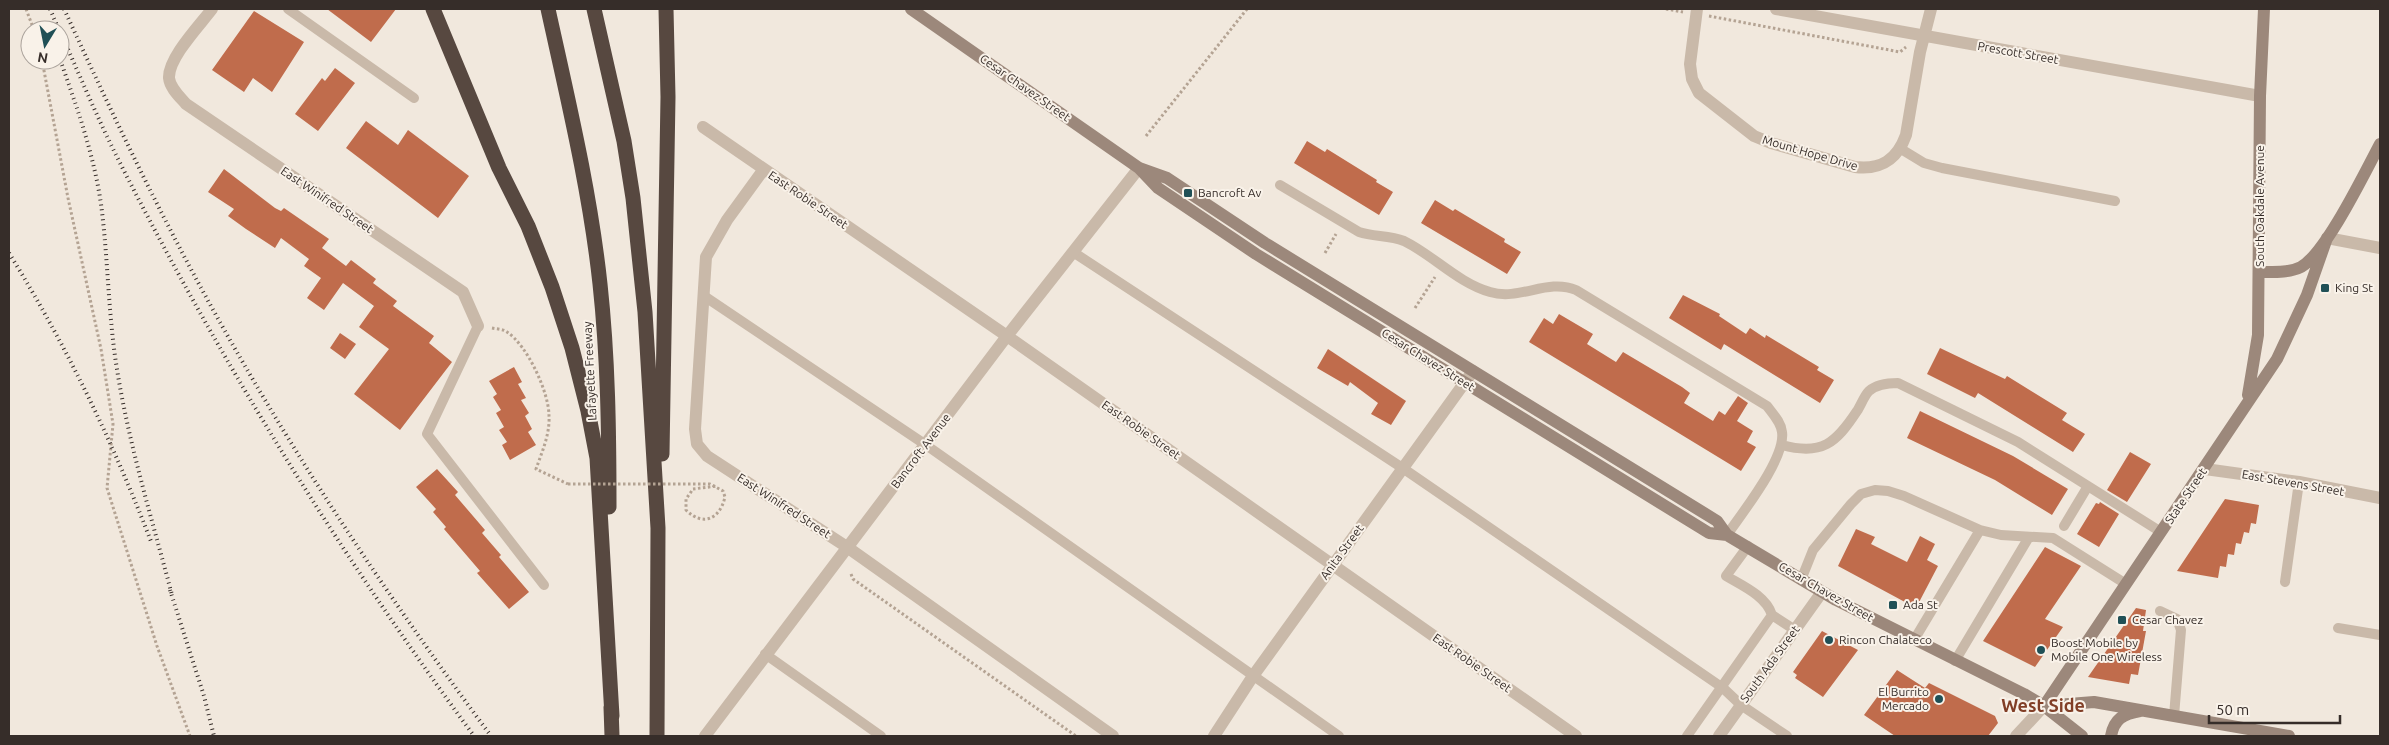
<svg xmlns="http://www.w3.org/2000/svg" width="2389" height="745" viewBox="0 0 2389 745" font-family="Ubuntu,sans-serif">
	<style>
		.building { fill: #c06c4c }
		.lines { fill: none; stroke-linecap: round; stroke-linejoin: round }
		.path { stroke: #b4a393; stroke-width: 3; stroke-dasharray: 2.5 2.5; stroke-linecap: butt }
		.lane { stroke: #c9b9a9; stroke-width: 10 }
		.street { stroke: #c9b9a9; stroke-width: 12 }
		.secondary { stroke: #9c887b; stroke-width: 12 }
		.highway { stroke: #574840; stroke-width: 15 }
		.rail { stroke: #362d29; stroke-width: 4; stroke-dasharray: 1 4; stroke-linecap: butt }
		.path-bridge { stroke: #b4a393; stroke-width: 3; stroke-dasharray: 2.5 2.5; stroke-linecap: butt }
		.poi-dot { fill: #205056; stroke: #f9f2e9; stroke-width: 2 }
		.labels { text-anchor: middle; stroke-width: 4; stroke-linejoin: round; paint-order: stroke }
		.street-label { font-size: 12px; fill: #362d29; stroke: #f9f2e9 }
		.poi-label { font-size: 12px; fill: #362d29; stroke: #f9f2e9; text-anchor: start }
		.district-label { font-size: 18px; font-weight: bold; fill: #813e26; stroke: #f9f2e9 }
	</style>
	<rect width="100%" height="100%" fill="#f1e8dd"/>
	<!-- building -->
	<path class="building" d="M 327,9 L 396,9 L 371,42 Z
		M 254,11 L 304,42 L 272,92 L 253,78 L 244,92 L 212,70 Z
		M 335,68 L 355,83 L 318,131 L 295,114 L 322,78 L 325,81 Z
		M 366,121 L 398,145 L 408,130 L 469,176 L 438,218 L 346,148 Z
		M 1307,141 L 1325,152 L 1327,149 L 1377,180 L 1376,182 L 1393,192 L 1379,215 L 1294,163 Z
		M 224,169 L 275,208 L 281,211 L 284,208 L 329,239 L 322,248 L 346,266 L 351,260 L 376,279 L 373,283 L 397,301 L 393,306 L 434,336 L 429,343 L 452,362 L 400,430 L 354,394 L 389,349 L 359,327 L 374,306 L 343,283 L 324,310 L 307,298 L 321,278 L 304,266 L 309,259 L 281,238 L 275,248 L 246,229 L 228,216 L 234,209 L 208,192 Z
		M 1435,200 L 1453,211 L 1455,209 L 1505,239 L 1504,242 L 1521,252 L 1507,274 L 1421,223 Z
		M 1683,295 L 1720,314 L 1719,316 L 1746,334 L 1750,328 L 1765,338 L 1766,335 L 1819,367 L 1817,370 L 1834,380 L 1820,403 L 1724,344 L 1721,350 L 1669,318 Z
		M 1559,314 L 1593,334 L 1587,344 L 1616,362 L 1623,352 L 1682,387 L 1690,393 L 1684,403 L 1713,421 L 1719,411 L 1725,415 L 1738,396 L 1748,403 L 1737,421 L 1753,431 L 1747,442 L 1756,447 L 1741,471 L 1529,342 L 1544,318 L 1553,324 Z
		M 340,333 L 356,344 L 345,359 L 330,348 Z
		M 1940,348 L 2005,379 L 2007,376 L 2067,413 L 2062,420 L 2085,434 L 2073,452 L 1978,393 L 1975,398 L 1927,374 Z
		M 1328,349 L 1406,401 L 1391,425 L 1371,414 L 1378,403 L 1350,382 L 1348,386 L 1317,368 Z
		M 514,367 L 522,382 L 518,384 L 526,398 L 521,400 L 529,413 L 525,416 L 532,429 L 528,432 L 536,445 L 510,460 L 502,445 L 507,442 L 499,430 L 504,427 L 496,413 L 501,410 L 493,397 L 497,394 L 489,381 Z
		M 1920,411 L 2013,456 L 2068,489 L 2052,515 L 1995,480 L 1907,438 Z
		M 2130,452 L 2151,464 L 2127,502 L 2107,490 Z
		M 437,469 L 458,492 L 455,495 L 485,530 L 482,533 L 501,555 L 499,557 L 529,592 L 509,609 L 477,573 L 480,571 L 444,529 L 446,527 L 433,512 L 436,509 L 416,487 Z
		M 2225,499 L 2259,505 L 2256,524 L 2251,523 L 2249,533 L 2244,532 L 2241,544 L 2236,543 L 2234,555 L 2228,554 L 2226,567 L 2220,566 L 2218,578 L 2177,571 Z
		M 2100,502 L 2119,514 L 2099,547 L 2077,534 L 2096,503 L 2099,504 Z
		M 1856,529 L 1875,537 L 1871,544 L 1907,562 L 1920,536 L 1935,544 L 1927,560 L 1938,566 L 1916,608 L 1838,566 Z
		M 2045,547 L 2081,566 L 2045,619 L 2063,627 L 2035,667 L 1983,641 Z
		M 2136,608 L 2146,610 L 2143,631 L 2146,631 L 2138,675 L 2131,674 L 2129,684 L 2088,677 Z
		M 1822,631 L 1858,650 L 1823,697 L 1795,678 L 1797,675 L 1793,672 Z
		M 1897,670 L 1925,688 L 1929,683 L 1995,716 L 1998,723 L 1988,736 L 1895,736 L 1864,715 Z"/>
	<g class="lines">
		<!-- path -->
		<path class="path" d="M 26,9 L 34,30
			M 1666,9 L 1683,12
			M 1709,16 L 1900,52 L 1906,47
			M 42,60 L 68,198 L 101,349 L 113,424 L 107,488 L 157,646 L 190,736
			M 1146,136 L 1247,9
			M 1325,253 L 1336,234
			M 1415,308 L 1435,277
			M 492,328 C 497,329 503,329 507,332 C 527,345 549,392 549,416 C 550,434 542,452 536,469 L 568,484
			M 693,489 L 717,486
			M 851,574 L 853,579 L 1076,736"/>
		<!-- lane -->
		<path class="lane" d="M 288,9 L 414,98
			M 1901,149 L 1924,163 L 1942,168 L 2115,201
			M 1280,185 L 1359,232 C 1374,237 1389,235 1404,241 C 1433,255 1458,283 1490,292 C 1520,301 1547,278 1576,290 L 1767,406 C 1773,414 1781,422 1782,432 C 1786,458 1742,513 1727,535
			M 1073,252 L 1404,469 L 1723,688 L 1741,705 L 1787,736
			M 704,296 L 926,445 L 1339,736
			M 478,326 L 427,434 L 544,585
			M 1782,445 C 1822,456 1836,443 1857,411 C 1861,405 1864,396 1869,391 C 1877,384 1888,383 1898,383 L 2018,442 L 2161,532
			M 2064,526 L 2088,486
			M 1801,580 L 1813,550 L 1851,504 L 1861,494 L 1875,490 L 1888,491 L 1904,496 L 1980,530 L 2001,535 L 2053,538 L 2126,584
			M 2285,582 L 2299,482
			M 2160,611 L 2177,619 L 2181,630 L 2174,716
			M 1772,615 L 1795,630
			M 2338,628 L 2380,635
			M 1914,640 L 1980,530
			M 765,654 L 881,736
			M 1955,661 L 2029,537
			M 1687,736 L 1772,615 C 1766,596 1743,586 1726,576 L 1748,546"/>
		<!-- street -->
		<path class="street" d="M 212,9 C 200,25 168,58 169,78 C 170,88 180,97 186,104 L 463,292 L 478,326
			M 1697,9 L 1690,64 L 1692,79 L 1699,93 L 1754,136 L 1771,143 L 1855,167 C 1881,170 1897,160 1906,135 L 1920,52 L 1931,9
			M 1776,9 L 2260,96
			M 703,127 L 1007,336 L 1576,736
			M 764,169 L 727,220 L 706,257 L 695,429 L 697,444 L 707,456 L 847,547 L 1113,736
			M 2327,238 L 2380,248
			M 2205,469 L 2299,482 L 2380,498
			M 705,736 L 1007,336 L 1139,168
			M 1214,736 L 1253,676 L 1473,371
			M 1719,736 L 1822,592
			M 2016,736 L 2044,706"/>
		<!-- secondary -->
		<path class="secondary" d="M 911,9 L 1139,168 L 1158,188 L 1256,254 L 1709,533 L 1727,535 L 1836,600 L 2024,694 L 2044,706 L 2082,736
			M 1139,168 L 1167,178 L 1265,243 L 1717,521 L 1727,535
			M 2259,272 C 2273,272 2289,273 2301,267 C 2326,253 2365,172 2380,144
			M 2248,395 L 2258,335 L 2260,96 L 2264,9
			M 2044,706 L 2277,359 L 2307,295 L 2327,238
			M 2044,706 L 2094,702 L 2289,736
			M 2111,736 C 2114,719 2123,714 2140,711"/>
		<!-- highway -->
		<path class="highway" d="M 433,9 L 499,168 L 528,226 L 552,287 L 572,348 L 588,411 L 597,458 L 612,716
			M 548,9 C 568,100 590,191 600,284 C 608,358 609,432 609,507
			M 594,9 L 624,141 L 633,198 L 645,312 L 658,528 L 657,736
			M 662,454 L 668,97 L 666,9
			M 611,707 L 612,736"/>
		<!-- rail -->
		<path class="rail" d="M 50,9 L 59,30
			M 64,9 C 99,85 134,160 173,235 C 264,411 373,577 491,736
			M 60,31 C 79,74 97,117 118,159 C 220,361 340,554 474,736
			M 62,65 C 78,110 94,156 101,204 C 108,257 108,310 116,363 C 128,442 152,519 172,595
			M 9,253 C 66,345 113,442 152,544
			M 170,590 L 204,696 L 214,736"/>
		<!-- path-bridge -->
		<path class="path-bridge" d="M 568,484 L 710,484 L 723,491 L 725,497 C 720,519 703,527 686,510 L 686,499 L 693,489"/>
	</g>
	<!-- markers -->
	<g class="poi-dot">
		<rect x="1183" y="188" width="10" height="10" rx="2.5"/>
		<rect x="2320" y="283" width="10" height="10" rx="2.5"/>
		<rect x="1888" y="600" width="10" height="10" rx="2.5"/>
		<rect x="2117" y="615" width="10" height="10" rx="2.5"/>
		<circle cx="1829" cy="640" r="5"/>
		<circle cx="2041" cy="650" r="5"/>
		<circle cx="1939" cy="699" r="5"/>
	</g>
	<g class="labels">
		<!-- street labels -->
		<g class="street-label">
			<text transform="translate(2018 53) rotate(10)" y="4">Prescott Street</text>
			<text transform="translate(1025 88) rotate(35)" y="4">Cesar Chavez Street</text>
			<text transform="translate(1810 153) rotate(16)" y="4">Mount Hope Drive</text>
			<text transform="translate(327 200) rotate(34)" y="4">East Winifred Street</text>
			<text transform="translate(808 200) rotate(34)" y="4">East Robie Street</text>
			<text transform="translate(2260 206) rotate(-90)" y="4">South Oakdale Avenue</text>
			<text transform="translate(1428 360) rotate(32)" y="4">Cesar Chavez Street</text>
			<text transform="translate(590 371) rotate(-93)" y="4">Lafayette Freeway</text>
			<text transform="translate(1141 430) rotate(35)" y="4">East Robie Street</text>
			<text transform="translate(921 451) rotate(-53)" y="4">Bancroft Avenue</text>
			<text transform="translate(2293 483) rotate(10)" y="4">East Stevens Street</text>
			<text transform="translate(2186 496) rotate(-56)" y="4">State Street</text>
			<text transform="translate(784 506) rotate(33)" y="4">East Winifred Street</text>
			<text transform="translate(1342 552) rotate(-54)" y="4">Anita Street</text>
			<text transform="translate(1826 592) rotate(30)" y="4">Cesar Chavez Street</text>
			<text transform="translate(1472 663) rotate(35)" y="4">East Robie Street</text>
			<text transform="translate(1770 664) rotate(-54)" y="4">South Ada Street</text>
		</g>
		<!-- poi labels -->
		<g class="poi-label">
			<text x="1198" y="197">Bancroft Av</text>
			<text x="2335" y="292">King St</text>
			<text x="1903" y="609">Ada St</text>
			<text x="2132" y="624">Cesar Chavez</text>
			<text x="1839" y="644">Rincon Chalateco</text>
			<text x="2051" y="647">Boost Mobile by<tspan x="2051" dy="14">Mobile One Wireless</tspan></text>
			<text x="1929" y="696" text-anchor="end">El Burrito<tspan x="1929" dy="14">Mercado</tspan></text>
		</g>
		<!-- district labels -->
		<g class="district-label">
			<text x="2043" y="712">West Side</text>
		</g>
	</g>
	<!-- border -->
	<rect width="2389" height="745" fill="none" stroke="#362d29" stroke-width="20"/>
	<!-- north arrow -->
	<g transform="translate(45 45) rotate(190)"><circle r="24" fill="#f9f2e9" stroke="#aba39c"/>
	<path d="M0-4L9 19L0 12L-9 19Z" fill="#205056"/>
	<text y="-8" font-size="14" font-weight="bold" text-anchor="middle" fill="#362d29">N</text>
	</g>
	<!-- scale -->
	<path d="M2209 715v8h131v-8" fill="none" stroke="#362d29" stroke-width="2.5"/>
	<text x="2216" y="715" font-size="15" fill="#362d29" stroke="#f9f2e9" stroke-width="4" paint-order="stroke">50 m</text>
</svg>
